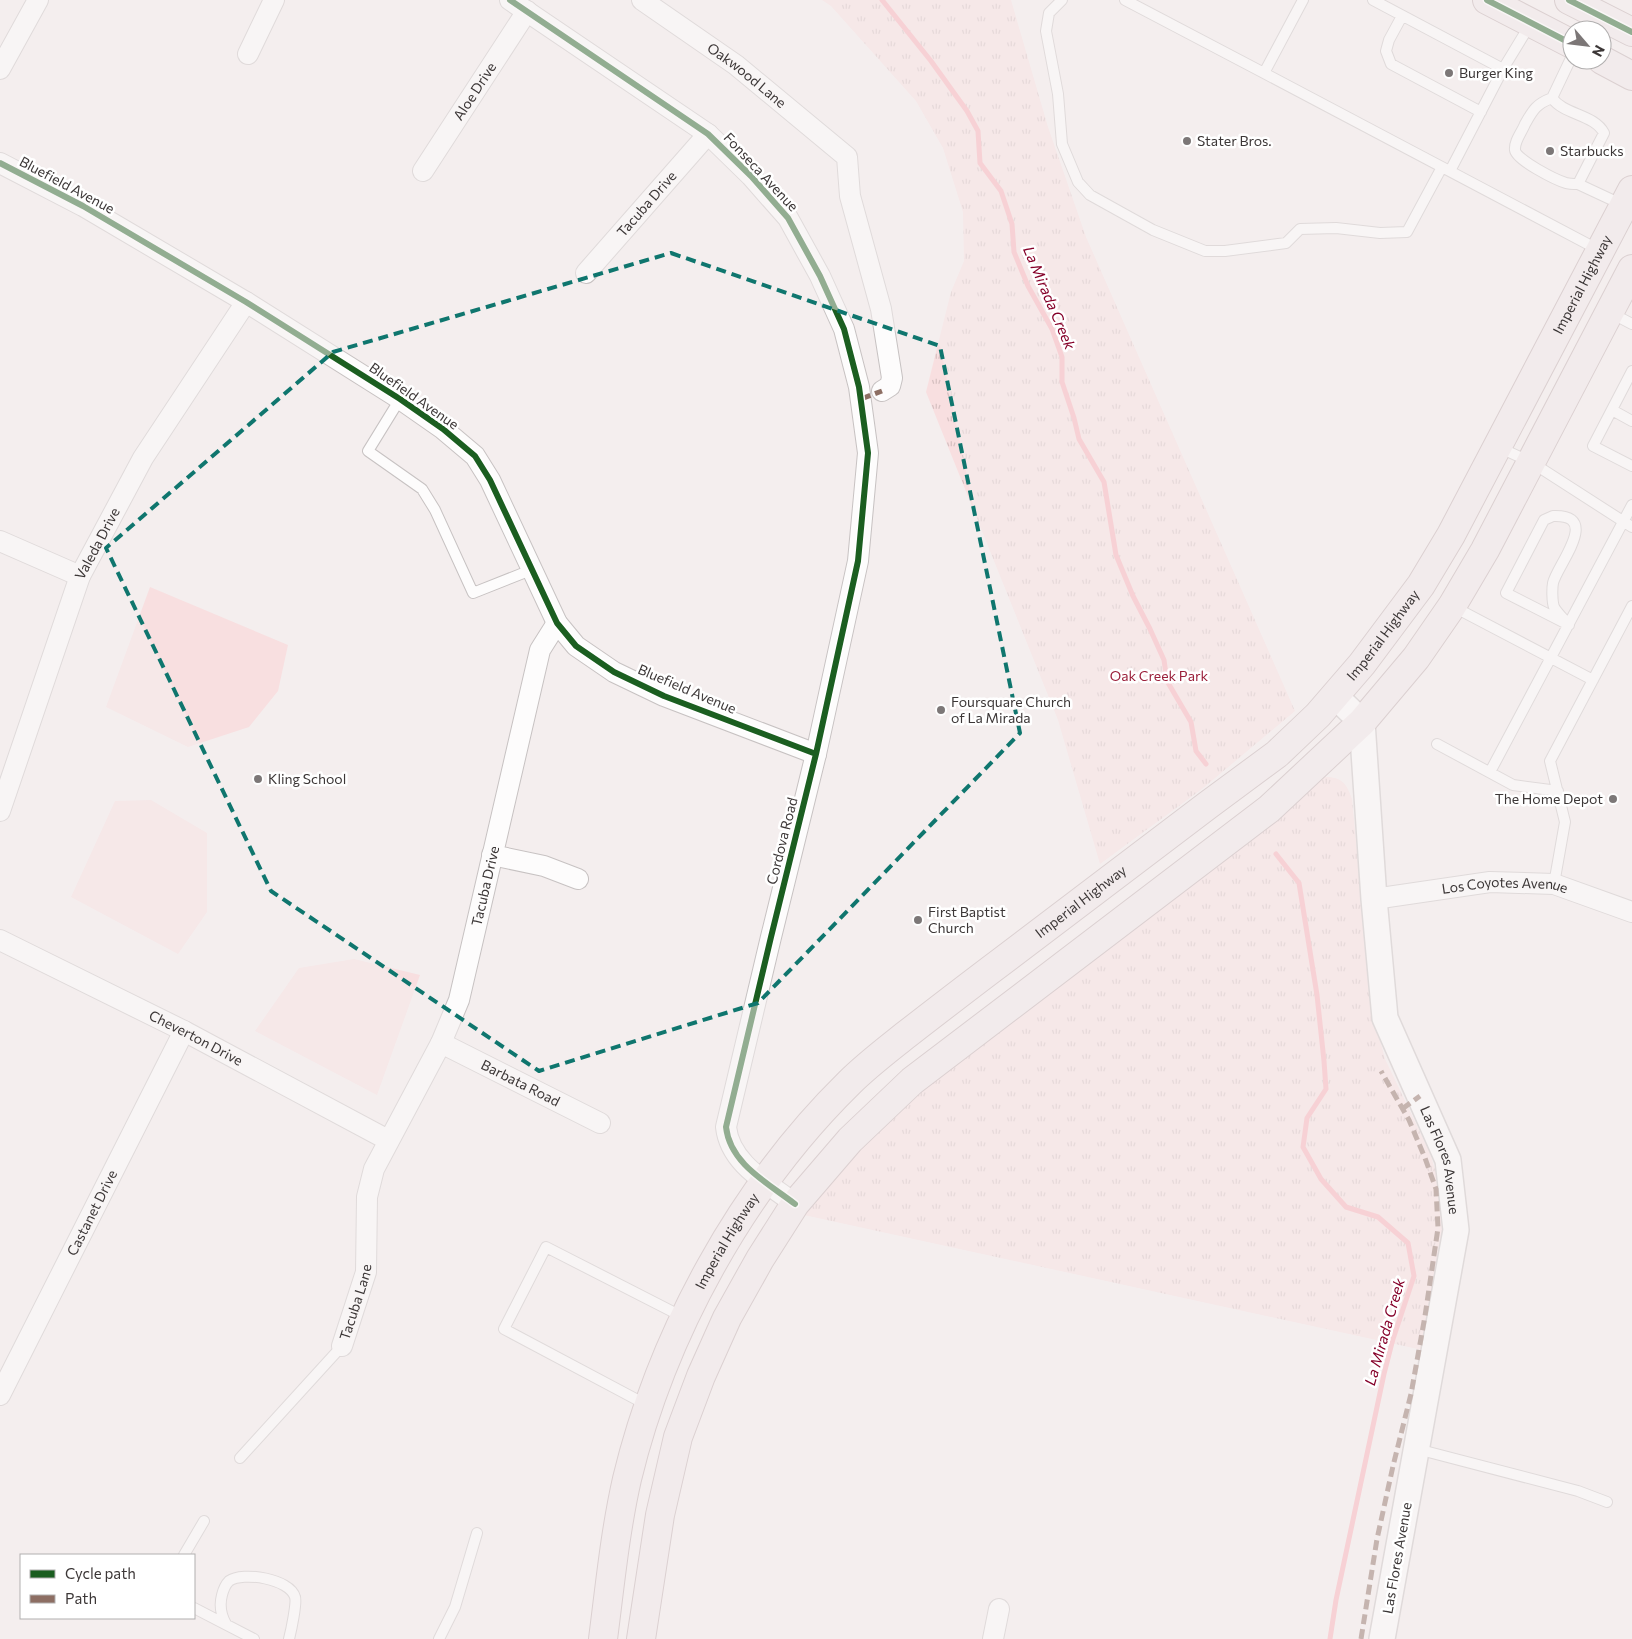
<svg xmlns="http://www.w3.org/2000/svg" width="1632" height="1639" viewBox="0 0 1632 1639" font-family="Commissioner,sans-serif">
	<style>
		.grass { fill: #f8dfe0 }
		.park { fill: url(#park-tufts) }
		.lines { fill: none; stroke-linecap: round; stroke-linejoin: round }
		.stream { stroke: #faaeb5; stroke-width: 5 }
		.service-casing { stroke: #c7c2c2; stroke-width: 12 }
		.minor-casing { stroke: #c7c2c2; stroke-width: 22 }
		.tertiary-casing { stroke: #c7c2c2; stroke-width: 28 }
		.primary-casing { stroke: #bdabad; stroke-width: 30 }
		.service { stroke: #fdfcfc; stroke-width: 10 }
		.minor { stroke: #fdfcfc; stroke-width: 20 }
		.tertiary { stroke: #fdfcfc; stroke-width: 25 }
		.primary { stroke: #f0e7e8; stroke-width: 28 }
		.quiet { stroke: #8d6e63; stroke-width: 5; stroke-dasharray: 10 5; stroke-linecap: butt }
		.cycleway-casing { stroke: #fff; stroke-width: 9 }
		.cycleway { stroke: #1b5e20; stroke-width: 6 }
		.marked { fill: none; stroke: #0f766e; stroke-width: 4; stroke-dasharray: 10 6; stroke-linejoin: round }
		.poi-dot { fill: #7c7777; stroke: #fff; stroke-width: 2 }
		.labels { text-anchor: middle; stroke-width: 5; stroke-linejoin: round; paint-order: stroke }
		.poi-label { font-size: 14px; fill: #3c3737; stroke: #fff; text-anchor: start }
		.street-label { font-size: 14px; fill: #3c3737; stroke: #fff }
		.park-label { font-size: 14px; fill: #9b203b; stroke: #fff }
		.water-label { font-size: 15px; font-style: italic; fill: #850029; stroke: #fff }
	</style>
	<defs>
		<pattern id="park-tufts" width="24" height="20" patternUnits="userSpaceOnUse" patternTransform="scale(1.25)"><rect width="24" height="20" fill="#f8dfe0"/><path d="M3 7l-1-3M5 7V3M7 7l1-3M15 17l-1-3M17 17v-4M19 17l1-3" fill="none" stroke="#d6c0c1"/></pattern>
	</defs>
	<rect width="100%" height="100%" fill="#f4eeee"/>
	<!-- grass -->
	<path class="grass" d="M 150,587 L 288,645 L 278,691 L 249,727 L 188,747 L 106,707 Z
		M 151,800 L 207,833 L 207,912 L 178,954 L 71,897 L 115,801 Z
		M 354,959 L 420,975 L 377,1095 L 255,1031 L 299,968 Z"/>
	<!-- park -->
	<path class="park" d="M 822,0 L 1011,0 L 1048,127 L 1086,237 L 1295,711 L 1202,789 L 1100,864 L 1058,720 L 926,392 L 951,292 L 964,261 L 963,212 L 943,148 L 916,101 L 831,6 Z
		M 1325,777 C 1342,777 1347,784 1352,799 L 1372,1009 L 1385,1059 L 1430,1153 L 1441,1190 L 1443,1242 L 1427,1351 L 804,1215 L 844,1163 L 911,1096 L 1114,943 Z"/>
	<g class="lines">
		<!-- stream -->
		<path class="stream" d="M 882,0 L 931,61 L 967,111 L 978,131 L 980,163 L 1001,191 L 1012,224 L 1014,252 L 1028,286 L 1052,329 L 1062,357 L 1062,382 L 1074,418 L 1079,439 L 1104,482 L 1116,555 L 1133,596 L 1150,629 L 1164,660 L 1167,681 L 1191,722 L 1196,751 L 1206,764
			M 1276,854 L 1299,883 L 1317,995 L 1324,1061 L 1326,1089 L 1307,1118 L 1303,1147 L 1321,1179 L 1346,1207 L 1378,1217 L 1408,1243 L 1414,1276 L 1393,1339 L 1384,1374 L 1336,1600 L 1330,1639"/>
		<!-- service casing -->
		<g class="service-casing">
			<path id="service" d="M 1062,0 L 1049,13 L 1046,31 L 1058,94 L 1062,144 L 1078,182 L 1090,195 L 1153,230 L 1205,251 L 1225,251 L 1286,243 L 1300,229 L 1336,228 L 1380,233 L 1407,232 L 1442,167
				M 1125,0 L 1264,73
				M 1303,0 L 1264,73 L 1599,250
				M 1373,0 L 1503,69 L 1531,23
				M 1402,16 L 1389,40 L 1386,51 L 1391,64 L 1481,112
				M 1572,56 L 1552,98 C 1564,115 1594,114 1604,133 L 1578,184 L 1623,205
				M 1552,98 C 1536,104 1533,110 1525,124 C 1522,132 1514,141 1515,150 C 1516,160 1556,180 1566,183 C 1569,184 1574,184 1578,184
				M 1450,171 L 1503,69
				M 1611,313 L 1632,324
				M 1632,371 L 1593,446 L 1632,466
				M 400,399 L 368,451 L 422,489 L 435,510 L 473,593 L 531,570
				M 1612,410 L 1632,421
				M 1498,447 L 1531,462 L 1632,527
				M 1553,516 C 1602,514 1557,565 1553,583 C 1552,588 1552,602 1554,607 C 1557,613 1564,619 1569,625 L 1506,593 L 1544,520 Z
				M 1452,606 L 1593,680
				M 1437,744 L 1513,785 L 1558,791
				M 1490,772 L 1632,505
				M 1554,884 L 1565,822 L 1550,761 L 1632,606
				M 647,1405 L 504,1329 L 546,1247 L 683,1317
				M 1417,1449 L 1578,1491 L 1607,1502
				M 240,1458 L 342,1346
				M 184,1555 L 204,1521
				M 194,1608 L 254,1639
				M 226,1624 C 221,1615 219,1606 222,1595 C 223,1591 226,1584 229,1581 C 243,1571 290,1579 295,1597 C 297,1603 291,1631 289,1639
				M 439,1639 L 455,1607 L 477,1533"/>
		</g>
		<!-- minor casing -->
		<g class="minor-casing">
			<g id="minor">
				<path d="M 510,0 L 708,134 L 751,176 L 788,218 L 820,276 L 844,329 L 859,387 L 868,453 L 858,561 L 816,754 L 771,937 L 726,1127 C 730,1164 768,1183 795,1204"/>
				<path id="s1" d="M 642,0 L 736,65 L 847,157 L 850,196 L 881,309 L 892,378 L 890,386 L 882,391"/>
				<path d="M 248,54 L 274,0"/>
				<path d="M 0,69 L 38,0"/>
				<path d="M 0,163 L 83,206 L 246,302 L 400,399 L 443,429 L 475,456 L 490,480 L 557,623 L 576,646 L 614,672 L 664,696 L 816,754"/>
				<path id="s2" d="M 423,171 L 527,11"/>
				<path id="s3" d="M 586,273 L 708,134"/>
				<path d="M 0,541 L 80,576"/>
				<path id="s4" d="M 0,811 L 80,576 L 143,458 L 246,302"/>
				<path d="M 492,855 L 544,866 L 578,879"/>
				<path id="s5" d="M 1374,899 L 1490,882 L 1554,884 L 1632,912"/>
				<path id="s6" d="M 0,940 L 184,1031 L 388,1140"/>
				<path id="s7" d="M 441,1043 L 600,1123"/>
				<path id="s8" d="M 342,1346 L 366,1272 L 367,1197 L 374,1169 L 441,1043 L 459,1000 L 540,650 L 557,623"/>
				<path id="s9" d="M 0,1395 L 184,1031"/>
				<path d="M 993,1639 L 999,1609"/>
			</g>
		</g>
		<!-- tertiary casing -->
		<g class="tertiary-casing">
			<g id="tertiary">
				<path id="s10" d="M 1335,696 L 1362,722 L 1374,899 L 1385,1018 L 1448,1160 L 1456,1230 L 1382,1639"/>
			</g>
		</g>
		<!-- primary casing -->
		<g class="primary-casing">
			<g id="primary">
				<path d="M 1487,0 L 1572,44"/>
				<path d="M 1569,0 L 1632,32"/>
				<path d="M 1602,60 L 1632,76"/>
				<path id="s11" d="M 603,1639 C 610,1585 615,1532 627,1479 C 662,1334 742,1188 849,1083 C 867,1065 887,1050 907,1034 C 938,1010 969,986 1001,962 C 1070,910 1139,857 1208,805 L 1277,754 L 1318,715 L 1362,664 L 1421,585 L 1451,535 L 1632,190"/>
				<path d="M 641,1639 L 660,1515 L 678,1437 L 701,1376 L 727,1318 L 760,1259 L 795,1204 L 850,1140 L 912,1081 L 1269,809 L 1362,722 L 1416,658 L 1452,606 L 1485,550 L 1632,269"/>
			</g>
		</g>
		<!-- service -->
		<use href="#service" class="service"/>
		<!-- minor -->
		<use href="#minor" class="minor"/>
		<!-- tertiary -->
		<use href="#tertiary" class="tertiary"/>
		<!-- primary -->
		<use href="#primary" class="primary"/>
		<!-- quiet -->
		<path class="quiet" d="M 861,399 L 882,391
			M 1402,1109 L 1420,1096
			M 1361,1639 L 1377,1539 L 1393,1466 L 1411,1394 L 1425,1316 L 1438,1228 L 1436,1189 L 1425,1158 L 1409,1120 L 1381,1071"/>
		<!-- cycleway casing -->
		<g class="cycleway-casing">
			<path id="cycleway" d="M 510,0 L 708,134 L 751,176 L 788,218 L 820,276 L 844,329 L 859,387 L 868,453 L 858,561 L 816,754 L 771,937 L 726,1127 C 730,1164 768,1183 795,1204
				M 1487,0 L 1572,44
				M 1569,0 L 1632,32
				M 0,163 L 83,206 L 246,302 L 400,399 L 443,429 L 475,456 L 490,480 L 557,623 L 576,646 L 614,672 L 664,696 L 816,754"/>
		</g>
		<!-- cycleway -->
		<use href="#cycleway" class="cycleway"/>
	</g>
	<!-- marked area -->
	<path d="M0 0H1632V1639H0ZM 671,253 L 940,346 L 1020,733 L 758,1003 L 539,1071 L 271,891 L 106,548 L 333,352 Z" fill="#f4eeee" fill-opacity=".55" fill-rule="evenodd"/>
	<path class="marked" d="M 671,253 L 940,346 L 1020,733 L 758,1003 L 539,1071 L 271,891 L 106,548 L 333,352 Z"/>
	<!-- markers -->
	<g class="poi-dot">
		<circle cx="1449" cy="73" r="5"/>
		<circle cx="1187" cy="141" r="5"/>
		<circle cx="1550" cy="151" r="5"/>
		<circle cx="941" cy="710" r="5"/>
		<circle cx="258" cy="779" r="5"/>
		<circle cx="1613" cy="799" r="5"/>
		<circle cx="918" cy="920" r="5"/>
	</g>
	<g class="labels">
		<!-- poi labels -->
		<g class="poi-label">
			<text x="1459" y="78">Burger King</text>
			<text x="1197" y="146">Stater Bros.</text>
			<text x="1560" y="156">Starbucks</text>
			<text x="951" y="707">Foursquare Church<tspan x="951" dy="16">of La Mirada</tspan></text>
			<text x="268" y="784">Kling School</text>
			<text x="1603" y="804" text-anchor="end">The Home Depot</text>
			<text x="928" y="917">First Baptist<tspan x="928" dy="16">Church</tspan></text>
		</g>
		<!-- street labels -->
		<g class="street-label">
			<text dy="5" stroke="none"><textPath href="#s1" startOffset="129">Oakwood Lane</textPath></text>
			<text dy="5" stroke="none"><textPath href="#s2" startOffset="95">Aloe Drive</textPath></text>
			<text transform="translate(761 172) rotate(47)" y="5">Fonseca Avenue</text>
			<text transform="translate(67 185) rotate(28)" y="5">Bluefield Avenue</text>
			<text dy="5" stroke="none"><textPath href="#s3" startOffset="92">Tacuba Drive</textPath></text>
			<text dy="5" stroke="none"><textPath href="#s11" startOffset="1725">Imperial Highway</textPath></text>
			<text transform="translate(414 396) rotate(35)" y="5">Bluefield Avenue</text>
			<text dy="5" stroke="none"><textPath href="#s4" startOffset="285">Valeda Drive</textPath></text>
			<text dy="5" stroke="none"><textPath href="#s11" startOffset="1321">Imperial Highway</textPath></text>
			<text transform="translate(687 689) rotate(23)" y="5">Bluefield Avenue</text>
			<text transform="translate(782 841) rotate(-76)" y="5">Cordova Road</text>
			<text dy="5" stroke="none"><textPath href="#s8" startOffset="488">Tacuba Drive</textPath></text>
			<text dy="5" stroke="none"><textPath href="#s5" startOffset="132">Los Coyotes Avenue</textPath></text>
			<text dy="5" stroke="none"><textPath href="#s11" startOffset="916">Imperial Highway</textPath></text>
			<text dy="5" stroke="none"><textPath href="#s6" startOffset="219">Cheverton Drive</textPath></text>
			<text dy="5" stroke="none"><textPath href="#s7" startOffset="89">Barbata Road</textPath></text>
			<text dy="5" stroke="none"><textPath href="#s10" startOffset="488">Las Flores Avenue</textPath></text>
			<text dy="5" stroke="none"><textPath href="#s9" startOffset="204">Castanet Drive</textPath></text>
			<text dy="5" stroke="none"><textPath href="#s11" startOffset="421">Imperial Highway</textPath></text>
			<text dy="5" stroke="none"><textPath href="#s8" startOffset="46">Tacuba Lane</textPath></text>
			<text transform="translate(1397 1558) rotate(-80)" y="5">Las Flores Avenue</text>
		</g>
		<!-- park labels -->
		<g class="park-label">
			<text x="1159" y="681">Oak Creek Park</text>
		</g>
		<!-- water labels -->
		<g class="water-label">
			<text transform="translate(1049 298) rotate(67)" y="5">La Mirada Creek</text>
			<text transform="translate(1385 1332) rotate(-74)" y="5">La Mirada Creek</text>
		</g>
	</g>
	<!-- legend -->
	<rect x="20" y="1554" width="175" height="65" fill="#ffffff" stroke="#b1afaf"/>
	<rect x="30" y="1570" width="25" height="8" fill="#1b5e20" stroke="#b1afaf"/>
	<text x="65" y="1579" font-size="15" fill="#3c3737">Cycle path</text>
	<rect x="30" y="1595" width="25" height="8" fill="#8d6e63" stroke="#b1afaf"/>
	<text x="65" y="1604" font-size="15" fill="#3c3737">Path</text>
	<!-- north arrow -->
	<g transform="translate(1587 45) rotate(118)"><circle r="24" fill="#ffffff" stroke="#b1afaf"/>
	<path d="M0-4L9 19L0 12L-9 19Z" fill="#7c7777"/>
	<text y="-8" font-size="14" font-weight="bold" text-anchor="middle" fill="#3c3737">N</text>
	</g>
</svg>
